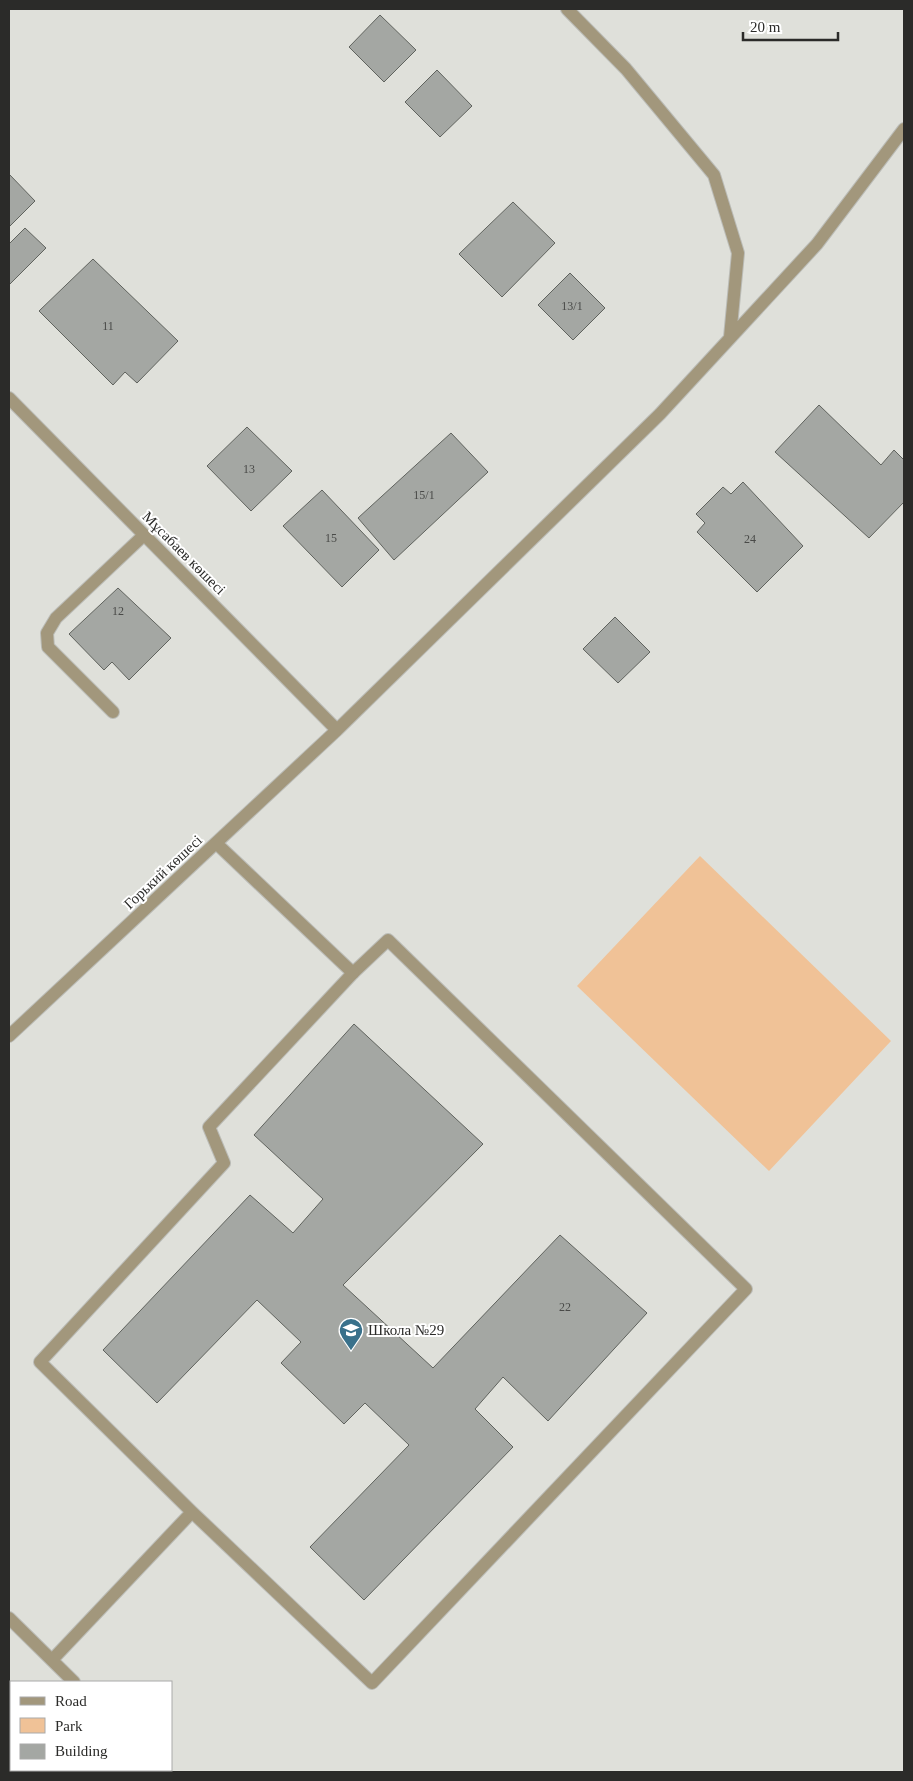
<svg xmlns="http://www.w3.org/2000/svg" width="913" height="1781" viewBox="0 0 913 1781" font-family="Georgia,serif">
	<style>
		.green { fill: #f0c297 }
		.building { fill: #a4a7a3; stroke: #60635e }
		.lines { fill: none; stroke-linecap: round; stroke-linejoin: round }
		.service-casing { stroke: #bbbcb7; stroke-width: 14 }
		.minor-casing { stroke: #bbbcb7; stroke-width: 14 }
		.service { stroke: #a2977c; stroke-width: 12 }
		.minor { stroke: #a2977c; stroke-width: 12 }
		.labels { text-anchor: middle; stroke-width: 4; stroke-linejoin: round; paint-order: stroke }
		.number-label { font-size: 12px; fill: #494a48 }
		.street-label { font-size: 15px; fill: #2b2b29; stroke: #fff }
		.poi-label { font-size: 15px; fill: #2b2b29; stroke: #fff; text-anchor: start }
	</style>
	<rect width="100%" height="100%" fill="#dfe0da"/>
	<!-- green -->
	<path class="green" d="M 700,856 L 891,1041 L 769,1171 L 577,986 Z"/>
	<!-- building -->
	<path class="building" d="M 380,15 L 416,50 L 384,82 L 349,47 Z
		M 437,70 L 472,106 L 440,137 L 405,102 Z
		M 9,174 L 35,201 L 9,227 Z
		M 513,202 L 555,243 L 502,297 L 459,254 Z
		M 25,228 L 46,248 L 9,285 L 9,244 Z
		M 93,259 L 178,341 L 137,383 L 125,372 L 113,385 L 39,311 Z
		M 570,273 L 605,308 L 573,340 L 538,305 Z
		M 819,405 L 881,465 L 894,450 L 904,460 L 904,502 L 869,538 L 775,452 Z
		M 247,427 L 292,471 L 251,511 L 207,466 Z
		M 451,433 L 488,472 L 394,560 L 358,518 Z
		M 743,482 L 803,546 L 757,592 L 697,532 L 705,523 L 696,514 L 723,487 L 731,494 Z
		M 322,490 L 379,550 L 342,587 L 283,526 Z
		M 118,588 L 171,638 L 129,680 L 112,662 L 104,670 L 69,634 Z
		M 615,617 L 650,652 L 618,683 L 583,649 Z
		M 354,1024 L 483,1144 L 343,1285 L 433,1368 L 560,1235 L 647,1313 L 548,1421 L 503,1377 L 475,1409 L 513,1447 L 364,1600 L 310,1547 L 409,1445 L 365,1403 L 344,1424 L 281,1363 L 301,1342 L 257,1300 L 157,1403 L 103,1350 L 250,1195 L 293,1233 L 323,1199 L 254,1135 Z"/>
	<g class="lines">
		<!-- service casing -->
		<g class="service-casing">
			<path id="service" d="M 388,940 L 746,1289 L 372,1683 L 192,1512 L 40,1362 L 224,1163 L 209,1127 L 353,973 Z
				M 9,1618 L 74,1682
				M 52,1660 L 192,1512
				M 162,1770 L 165,1772"/>
		</g>
		<!-- minor casing -->
		<g class="minor-casing">
			<path id="minor" d="M 567,9 L 626,69 L 714,175 L 738,253 L 730,337
				M 9,398 L 337,730
				M 113,712 L 48,647 L 47,633 L 56,618 L 144,535
				M 217,844 L 353,973
				M 9,1036 L 337,730 L 660,414 L 817,244 L 904,129"/>
		</g>
		<!-- service -->
		<use href="#service" class="service"/>
		<!-- minor -->
		<use href="#minor" class="minor"/>
	</g>
	<!-- icons -->
	<defs>
		<g id="school-pin" transform="scale(1.25)"><path d="M0 17L-7.5 6A9.5 9.5 0 1 1 7.5 6Z" fill="#39718b" stroke="#fff"/><path d="M0-5L7-2L0 1L-7-2ZM-4 1L0 2.5L4 1V4Q0 6-4 4Z" fill="#fff"/></g>
	</defs>
	<g fill-rule="evenodd">
		<use href="#school-pin" x="351" y="1330"/>
	</g>
	<g class="labels">
		<!-- number labels -->
		<g class="number-label">
			<text x="572" y="310">13/1</text>
			<text x="108" y="330">11</text>
			<text x="249" y="473">13</text>
			<text x="424" y="499">15/1</text>
			<text x="331" y="542">15</text>
			<text x="750" y="543">24</text>
			<text x="118" y="615">12</text>
			<text x="565" y="1311">22</text>
		</g>
		<!-- street labels -->
		<g class="street-label">
			<text transform="translate(184 553) rotate(45)" y="5">Мұсабаев көшесі</text>
			<text transform="translate(163 872) rotate(-43)" y="5">Горький көшесі</text>
		</g>
		<!-- poi labels -->
		<g class="poi-label">
			<text x="368" y="1335">Школа №29</text>
		</g>
	</g>
	<!-- border -->
	<rect width="913" height="1781" fill="none" stroke="#2b2b29" stroke-width="20"/>
	<!-- legend -->
	<rect x="10" y="1681" width="162" height="90" fill="#ffffff" stroke="#aaaaa9"/>
	<rect x="20" y="1697" width="25" height="8" fill="#a2977c" stroke="#aaaaa9"/>
	<text x="55" y="1706" font-size="15" fill="#2b2b29">Road</text>
	<rect x="20" y="1718" width="25" height="15" fill="#f0c297" stroke="#aaaaa9"/>
	<text x="55" y="1731" font-size="15" fill="#2b2b29">Park</text>
	<rect x="20" y="1744" width="25" height="15" fill="#a4a7a3" stroke="#aaaaa9"/>
	<text x="55" y="1756" font-size="15" fill="#2b2b29">Building</text>
	<!-- scale -->
	<path d="M743 32v8h95v-8" fill="none" stroke="#2b2b29" stroke-width="2.5"/>
	<text x="750" y="32" font-size="15" fill="#2b2b29" stroke="#ffffff" stroke-width="4" paint-order="stroke">20 m</text>
</svg>
